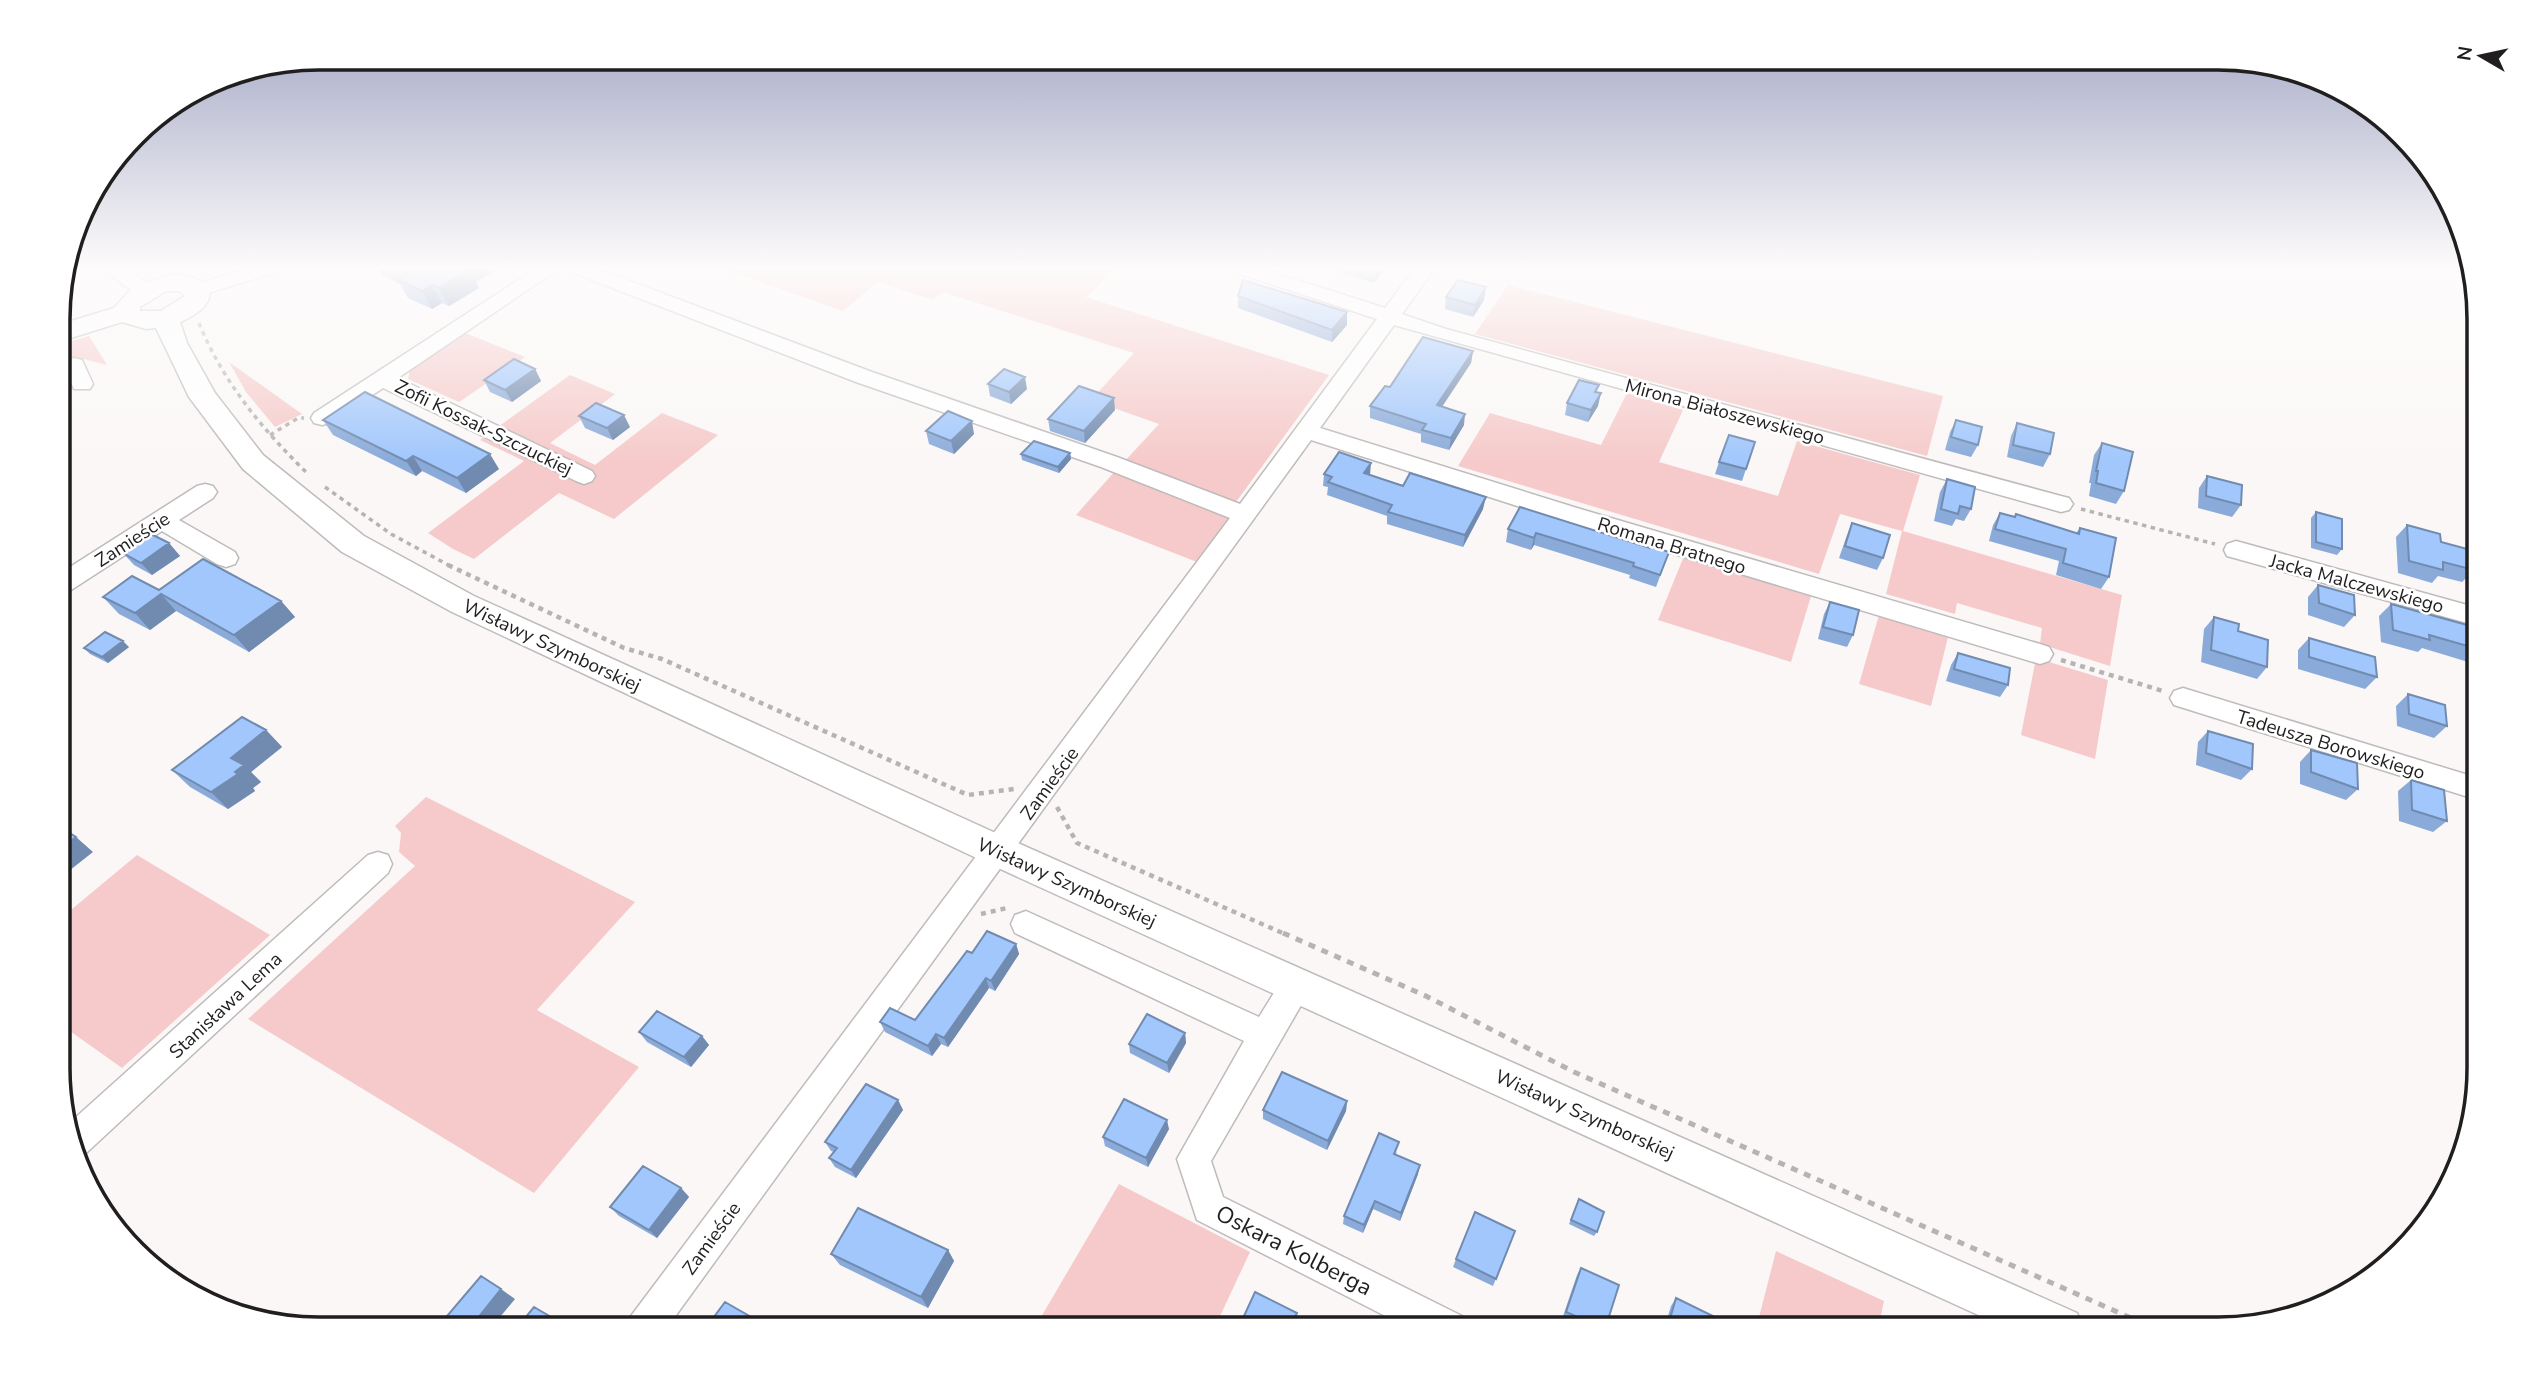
<svg xmlns="http://www.w3.org/2000/svg" width="2537" height="1387" viewBox="0 0 2537 1387" font-family="'Nunito Sans',sans-serif">
	<style>
		.green { fill: #f6caca }
		.lines { fill: none; stroke-linecap: round; stroke-linejoin: round }
		.minor-casing { stroke: #bfbbbb; stroke-width: 3 }
		.major-casing { stroke: #bfbbbb; stroke-width: 3 }
		.path-far2 { stroke: #b6b3b3; stroke-width: 3.5; stroke-dasharray: 4.5 4.5; stroke-linecap: butt }
		.path-far1 { stroke: #b6b3b3; stroke-width: 4.5; stroke-dasharray: 5 5; stroke-linecap: butt }
		.path { stroke: #b6b3b3; stroke-width: 5; stroke-dasharray: 7 7; stroke-linecap: butt }
		.minor { fill: #fff; fill-rule: evenodd }
		.major { fill: #fff; fill-rule: evenodd }
		.wall { fill: #8aabd9 }
		.shaded-wall { fill: #718bb0 }
		.building { fill: #a1c7fc; stroke: #718bb0; stroke-width: 2 }
		.labels { text-anchor: middle; stroke-width: 5; stroke-linejoin: round; paint-order: stroke }
		.street-label { font-size: 19px; fill: #201e1e; stroke: #fff }
		.near-street-label { font-size: 23px; fill: #201e1e; stroke: #fff }
		.rim { fill: none; stroke: #201e1e; stroke-width: 3.5 }
	</style>
	<rect width="100%" height="100%" fill="#fbf7f7"/>
	<!-- green -->
	<path class="green" d="M 721,268 L 1116,268 L 1086,297 L 1329,375 L 1236,502 L 1124,462 L 1159,424 L 1091,400 L 1134,353 L 943,292 L 933,300 L 878,282 L 843,311 Z
		M 1508,285 L 1943,396 L 1927,456 L 1475,334 Z
		M 465,333 L 525,357 L 459,402 L 408,379 L 411,367 Z
		M 89,336 L 107,365 L 84,359 L 58,362 L 58,345 Z
		M 229,362 L 302,414 L 275,427 L 246,392 Z
		M 570,375 L 615,394 L 550,443 L 595,465 L 662,413 L 718,435 L 614,519 L 559,493 L 474,559 L 453,549 L 428,533 L 524,461 L 480,440 Z
		M 1627,393 L 1683,410 L 1659,462 L 1778,496 L 1797,441 L 1920,475 L 1903,531 L 2122,595 L 2110,666 L 2040,644 L 2042,628 L 1957,603 L 1955,614 L 1886,594 L 1902,531 L 1840,514 L 1819,574 L 1458,466 L 1490,413 L 1601,445 Z
		M 1116,470 L 1232,516 L 1197,562 L 1076,515 Z
		M 1684,556 L 1812,593 L 1791,662 L 1658,620 Z
		M 1879,615 L 1948,637 L 1931,706 L 1859,684 Z
		M 2036,658 L 2108,680 L 2095,759 L 2021,735 Z
		M 426,797 L 635,902 L 537,1010 L 639,1067 L 534,1193 L 248,1019 L 415,866 L 399,852 L 401,833 L 395,826 Z
		M 137,855 L 270,935 L 122,1068 L 60,1024 L 60,919 Z
		M 1119,1184 L 1250,1252 L 1214,1329 L 1034,1329 Z
		M 1776,1251 L 1884,1301 L 1878,1329 L 1756,1329 Z"/>
	<g class="lines">
		<!-- minor casing -->
		<g class="minor-casing">
			<path id="minor" d="M 105,268 L 127,268 L 156,290 L 153,294 C 137,298 115,280 105,268 Z
				M 250,268 L 280,268 L 277,272 L 198,296 L 191,294 L 188,290 L 191,286 Z
				M 537,268 L 560,268 L 398,378 L 592,471 L 595,476 L 592,481 L 584,484 L 576,481 L 383,388 L 330,423 L 322,425 L 314,423 L 311,418 L 314,413 Z
				M 568,268 L 595,268 L 872,372 L 1117,457 L 1240,504 L 1377,319 L 1234,272 L 1231,268 L 1260,268 L 1385,308 L 1415,268 L 1435,268 L 1402,314 L 1446,329 L 2061,496 L 2069,498 L 2073,504 L 2069,510 L 2061,512 L 1394,325 L 1320,428 L 1577,508 L 2040,644 L 2049,647 L 2053,654 L 2049,661 L 2040,664 L 1561,520 L 1311,440 L 666,1329 L 626,1329 L 631,1316 L 1230,518 L 1101,467 L 856,382 L 571,272 Z
				M 74,358 L 82,360 L 93,384 L 90,389 L 74,389 L 67,374 L 59,377 L 58,363 Z
				M 205,484 L 213,486 L 217,492 L 213,498 L 179,520 L 235,552 L 238,558 L 235,564 L 226,567 L 217,564 L 162,531 L 68,592 L 59,595 L 59,574 L 197,486 Z
				M 2236,541 L 2478,608 L 2478,626 L 2227,556 L 2224,550 L 2227,544 Z
				M 2183,688 L 2478,778 L 2478,800 L 2174,705 L 2170,698 L 2174,691 Z
				M 378,852 L 388,855 L 392,864 L 388,873 L 83,1156 L 75,1159 L 66,1126 L 368,855 Z
				M 1026,911 L 1259,1017 L 1285,975 L 1296,971 L 1307,975 L 1311,985 L 1307,995 L 1211,1161 L 1223,1197 L 1462,1316 L 1467,1329 L 1411,1329 L 1197,1220 L 1177,1159 L 1244,1041 L 1015,933 L 1011,924 L 1015,915 Z"/>
		</g>
		<!-- major casing -->
		<g class="major-casing">
			<path id="major" d="M 170,275 C 217,275 224,304 180,322 L 187,343 L 215,393 L 263,455 L 364,536 L 474,596 L 1011,840 L 2077,1313 L 2084,1329 L 2009,1329 L 985,862 L 452,612 L 342,552 L 243,469 L 189,397 L 156,328 L 146,329 L 122,322 L 58,342 L 58,325 L 114,308 L 132,288 ZM 166,291 L 180,291 L 185,296 L 161,311 L 140,311 L 140,307 Z"/>
		</g>
		<!-- path-far2 -->
		<path class="path-far2" d="M 199,323 C 223,382 262,429 307,473
			M 270,435 L 298,418 L 304,418
			M 325,487 L 391,534 L 452,567
			M 2081,509 L 2215,544"/>
		<!-- path-far1 -->
		<path class="path-far1" d="M 448,565 L 624,648 L 662,659 L 968,795 L 1014,789
			M 2061,660 L 2163,691
			M 1057,807 L 1077,843 L 1287,935
			M 981,914 L 1007,908"/>
		<!-- path -->
		<path class="path" d="M 1283,933 L 1426,996 L 1574,1072 L 2156,1329"/>
		<!-- minor -->
		<use href="#minor" class="minor"/>
		<!-- major -->
		<use href="#major" class="major"/>
	</g>
	<!-- wall -->
	<path class="wall" d="M 378,268 L 498,268 L 476,282 L 479,288 L 449,306 L 442,303 L 432,309 L 408,298 L 400,284 L 382,275 Z
		M 1342,268 L 1385,268 L 1374,283 L 1342,273 Z
		M 1238,296 L 1347,325 L 1332,342 L 1238,308 Z
		M 1446,297 L 1484,300 L 1473,317 L 1445,309 Z
		M 1473,351 L 1471,363 L 1442,407 L 1464,425 L 1449,450 L 1421,442 L 1421,434 L 1370,418 L 1370,406 L 1390,387 Z
		M 535,369 L 541,381 L 512,402 L 490,392 L 484,380 Z
		M 988,384 L 1027,389 L 1011,404 L 990,396 Z
		M 1597,392 L 1598,406 L 1588,422 L 1565,415 L 1567,403 Z
		M 1115,410 L 1085,443 L 1050,431 L 1048,419 Z
		M 579,416 L 630,427 L 613,440 L 585,428 Z
		M 323,420 L 499,469 L 466,493 L 422,471 L 416,476 L 333,435 Z
		M 1956,420 L 1978,445 L 1971,457 L 1945,450 L 1950,432 Z
		M 2017,423 L 2050,454 L 2043,467 L 2007,457 L 2011,436 Z
		M 926,431 L 974,434 L 954,454 L 929,444 Z
		M 1755,442 L 1742,481 L 1715,474 L 1719,462 Z
		M 2102,443 L 2124,491 L 2116,504 L 2089,496 L 2091,483 L 2089,483 L 2094,455 Z
		M 1070,453 L 1071,459 L 1059,473 L 1022,460 L 1021,454 Z
		M 1324,474 L 1370,475 L 1483,509 L 1463,547 L 1387,524 L 1387,516 L 1327,495 L 1328,487 L 1323,486 Z
		M 2207,476 L 2241,505 L 2232,517 L 2198,508 L 2199,488 Z
		M 1947,479 L 1971,509 L 1964,521 L 1956,519 L 1952,526 L 1934,521 L 1940,492 Z
		M 2316,512 L 2342,549 L 2337,555 L 2311,548 L 2311,518 Z
		M 2000,513 L 2014,517 L 2016,514 L 2076,533 L 2080,528 L 2109,577 L 2101,589 L 2056,575 L 2059,561 L 1989,541 L 1993,525 Z
		M 1852,523 L 1883,558 L 1877,570 L 1839,558 L 1847,535 Z
		M 2407,525 L 2441,542 L 2474,570 L 2462,582 L 2438,576 L 2432,583 L 2398,573 L 2396,537 Z
		M 1508,529 L 1650,548 L 1669,552 L 1656,587 L 1629,578 L 1630,575 L 1534,545 L 1531,550 L 1506,542 Z
		M 169,543 L 180,556 L 152,575 L 134,565 L 123,553 Z
		M 2318,585 L 2355,615 L 2344,627 L 2308,615 L 2308,597 Z
		M 159,590 L 281,601 L 295,617 L 249,652 L 176,611 L 150,630 L 119,614 L 103,597 Z
		M 1830,602 L 1853,635 L 1847,647 L 1818,639 L 1824,614 Z
		M 2391,604 L 2478,628 L 2478,665 L 2422,648 L 2418,652 L 2381,642 L 2379,616 Z
		M 2214,617 L 2267,667 L 2257,679 L 2201,662 L 2204,629 Z
		M 2309,638 L 2377,677 L 2365,689 L 2298,669 L 2298,650 Z
		M 129,647 L 108,663 L 90,654 L 84,648 Z
		M 1958,653 L 2008,685 L 2000,697 L 1946,681 L 1951,665 Z
		M 2408,694 L 2447,726 L 2434,738 L 2397,726 L 2396,706 Z
		M 266,730 L 282,747 L 251,772 L 261,782 L 253,788 L 255,791 L 228,809 L 190,787 L 172,770 Z
		M 2208,731 L 2252,769 L 2241,780 L 2196,765 L 2198,742 Z
		M 2311,750 L 2358,789 L 2346,800 L 2300,784 L 2300,762 Z
		M 2411,780 L 2447,821 L 2433,832 L 2399,821 L 2398,791 Z
		M 1016,944 L 1019,954 L 995,991 L 989,988 L 948,1047 L 941,1044 L 932,1056 L 885,1032 L 880,1022 L 915,1020 Z
		M 639,1032 L 702,1036 L 709,1045 L 691,1067 L 647,1042 Z
		M 1185,1033 L 1186,1043 L 1169,1073 L 1130,1053 L 1129,1044 Z
		M 898,1100 L 903,1110 L 856,1178 L 835,1167 L 829,1158 L 834,1152 L 831,1151 L 825,1142 Z
		M 1347,1101 L 1346,1111 L 1327,1150 L 1263,1119 L 1263,1110 Z
		M 1169,1129 L 1148,1167 L 1105,1146 L 1103,1137 Z
		M 1397,1151 L 1396,1154 L 1418,1174 L 1400,1221 L 1373,1209 L 1363,1233 L 1343,1224 L 1344,1216 Z
		M 681,1188 L 689,1197 L 657,1238 L 619,1216 L 610,1207 Z
		M 1579,1199 L 1597,1232 L 1594,1236 L 1569,1224 Z
		M 1515,1231 L 1493,1286 L 1453,1267 L 1456,1259 Z
		M 948,1250 L 954,1261 L 928,1308 L 840,1265 L 831,1254 Z
		M 1581,1268 L 1605,1329 L 1583,1329 L 1562,1319 L 1577,1275 Z
		M 1676,1298 L 1714,1329 L 1664,1329 L 1671,1306 Z"/>
	<!-- shaded-wall -->
	<path class="shaded-wall" d="M 463,268 L 498,268 L 476,282 L 479,288 L 449,306 L 439,288 Z
		M 1377,268 L 1385,268 L 1374,283 L 1375,270 Z
		M 432,285 L 442,303 L 432,309 L 422,291 Z
		M 1486,287 L 1484,300 L 1473,317 L 1475,305 Z
		M 1347,312 L 1347,325 L 1332,342 L 1332,330 Z
		M 1473,351 L 1471,363 L 1435,417 L 1437,405 Z
		M 535,369 L 541,381 L 512,402 L 505,390 Z
		M 1025,377 L 1027,389 L 1011,404 L 1009,392 Z
		M 1601,393 L 1598,406 L 1588,422 L 1591,410 Z
		M 1114,398 L 1115,410 L 1085,443 L 1084,431 Z
		M 1465,414 L 1464,425 L 1449,450 L 1451,438 Z
		M 624,415 L 630,427 L 613,440 L 607,428 Z
		M 972,421 L 974,434 L 954,454 L 951,441 Z
		M 1070,453 L 1071,459 L 1059,473 L 1058,467 Z
		M 490,454 L 499,469 L 466,493 L 457,478 Z
		M 413,456 L 422,471 L 416,476 L 406,461 Z
		M 1371,463 L 1370,475 L 1364,473 Z
		M 1486,497 L 1483,509 L 1463,547 L 1465,535 Z
		M 1536,533 L 1534,545 L 1531,550 L 1534,538 Z
		M 169,543 L 180,556 L 152,575 L 141,563 Z
		M 161,594 L 176,611 L 150,630 L 135,613 Z
		M 281,601 L 295,617 L 249,652 L 234,635 Z
		M 123,641 L 129,647 L 108,663 L 102,657 Z
		M 266,730 L 282,747 L 251,772 L 261,782 L 253,788 L 255,791 L 228,809 L 211,792 L 235,772 L 231,758 Z
		M 76,837 L 93,852 L 60,878 L 60,849 Z
		M 1016,944 L 1019,954 L 995,991 L 991,981 Z
		M 986,978 L 989,988 L 948,1047 L 944,1038 Z
		M 1185,1033 L 1186,1043 L 1169,1073 L 1167,1063 Z
		M 936,1034 L 941,1044 L 932,1056 L 928,1046 Z
		M 702,1036 L 709,1045 L 691,1067 L 684,1057 Z
		M 898,1100 L 903,1110 L 856,1178 L 851,1170 Z
		M 1347,1101 L 1346,1111 L 1327,1150 L 1328,1141 Z
		M 1167,1120 L 1169,1129 L 1148,1167 L 1146,1158 Z
		M 1420,1165 L 1418,1174 L 1400,1221 L 1401,1213 Z
		M 681,1188 L 689,1197 L 657,1238 L 649,1230 Z
		M 1375,1201 L 1373,1209 L 1363,1233 L 1364,1225 Z
		M 948,1250 L 954,1261 L 928,1308 L 921,1297 Z
		M 501,1289 L 515,1299 L 490,1329 L 469,1329 Z
		M 1297,1313 L 1296,1320 L 1292,1329 L 1290,1329 Z"/>
	<!-- building -->
	<path class="building" d="M 395,268 L 465,268 L 470,270 L 439,288 L 432,285 L 422,291 L 398,280 L 408,274 Z
		M 1243,280 L 1347,312 L 1332,330 L 1238,296 Z
		M 1458,280 L 1486,287 L 1475,305 L 1446,297 Z
		M 1423,337 L 1473,351 L 1437,405 L 1465,414 L 1451,438 L 1422,430 L 1426,424 L 1370,406 L 1385,386 L 1390,387 Z
		M 514,359 L 535,369 L 505,390 L 484,380 Z
		M 1004,369 L 1025,377 L 1009,392 L 988,384 Z
		M 1579,380 L 1599,385 L 1595,392 L 1601,393 L 1591,410 L 1567,403 Z
		M 1079,386 L 1114,398 L 1084,431 L 1048,419 Z
		M 365,392 L 490,454 L 457,478 L 413,456 L 406,461 L 323,420 Z
		M 596,403 L 624,415 L 607,428 L 579,416 Z
		M 948,411 L 972,421 L 951,441 L 926,431 Z
		M 1956,420 L 1982,427 L 1978,445 L 1951,437 Z
		M 2017,423 L 2054,433 L 2050,454 L 2013,445 Z
		M 1729,435 L 1755,442 L 1746,469 L 1719,462 Z
		M 1034,441 L 1070,453 L 1058,467 L 1021,454 Z
		M 2102,443 L 2133,452 L 2124,491 L 2096,483 L 2098,471 L 2096,471 Z
		M 1339,452 L 1371,463 L 1364,473 L 1403,486 L 1410,473 L 1486,497 L 1465,535 L 1388,512 L 1392,505 L 1328,482 L 1332,477 L 1324,474 Z
		M 2207,476 L 2242,485 L 2241,505 L 2206,496 Z
		M 1947,479 L 1975,487 L 1971,509 L 1960,506 L 1958,514 L 1941,509 Z
		M 1520,507 L 1650,548 L 1650,546 L 1669,552 L 1660,575 L 1633,566 L 1634,563 L 1536,533 L 1534,538 L 1508,529 Z
		M 2316,512 L 2342,519 L 2342,549 L 2316,542 Z
		M 2000,513 L 2015,517 L 2016,514 L 2079,534 L 2080,528 L 2116,538 L 2109,577 L 2063,563 L 2066,549 L 1995,529 Z
		M 1852,523 L 1890,535 L 1883,558 L 1845,546 Z
		M 2407,525 L 2440,534 L 2441,542 L 2471,550 L 2474,570 L 2443,562 L 2443,570 L 2409,561 Z
		M 151,534 L 169,543 L 141,563 L 123,553 Z
		M 203,559 L 281,601 L 234,635 L 161,594 L 135,613 L 103,597 L 132,576 L 159,590 Z
		M 2318,585 L 2354,595 L 2355,615 L 2319,603 Z
		M 1830,602 L 1859,610 L 1853,635 L 1823,627 Z
		M 2391,604 L 2478,628 L 2478,649 L 2429,635 L 2430,640 L 2393,630 Z
		M 2214,617 L 2239,624 L 2238,631 L 2268,640 L 2267,667 L 2211,650 Z
		M 105,632 L 123,641 L 102,657 L 84,648 Z
		M 2309,638 L 2375,657 L 2377,677 L 2309,657 Z
		M 1958,653 L 2010,668 L 2008,685 L 1954,669 Z
		M 2408,694 L 2445,705 L 2447,726 L 2409,714 Z
		M 242,717 L 266,730 L 231,758 L 244,765 L 235,772 L 238,774 L 211,792 L 172,770 Z
		M 2208,731 L 2253,744 L 2252,769 L 2206,753 Z
		M 2311,750 L 2357,763 L 2358,789 L 2311,772 Z
		M 2411,780 L 2444,790 L 2447,821 L 2412,810 Z
		M 59,826 L 76,837 L 60,849 Z
		M 987,931 L 1016,944 L 991,981 L 986,978 L 944,1038 L 936,1034 L 928,1046 L 880,1022 L 890,1008 L 915,1020 L 967,951 L 972,953 Z
		M 657,1011 L 702,1036 L 684,1057 L 639,1032 Z
		M 1147,1014 L 1185,1033 L 1167,1063 L 1129,1044 Z
		M 1282,1072 L 1347,1101 L 1328,1141 L 1263,1110 Z
		M 866,1084 L 898,1100 L 851,1170 L 829,1158 L 837,1148 L 825,1142 Z
		M 1124,1099 L 1167,1120 L 1146,1158 L 1103,1137 Z
		M 1379,1133 L 1399,1142 L 1394,1154 L 1420,1165 L 1401,1213 L 1375,1201 L 1364,1225 L 1344,1216 Z
		M 643,1166 L 681,1188 L 649,1230 L 610,1207 Z
		M 1579,1199 L 1604,1212 L 1597,1232 L 1571,1220 Z
		M 858,1208 L 948,1250 L 921,1297 L 831,1254 Z
		M 1475,1212 L 1515,1231 L 1496,1279 L 1456,1259 Z
		M 1581,1268 L 1619,1285 L 1605,1329 L 1566,1312 Z
		M 481,1276 L 501,1289 L 469,1329 L 436,1329 Z
		M 1255,1292 L 1297,1313 L 1290,1329 L 1238,1329 Z
		M 1676,1298 L 1717,1318 L 1714,1329 L 1667,1329 Z
		M 725,1302 L 765,1325 L 762,1329 L 705,1329 Z
		M 534,1307 L 568,1327 L 566,1329 L 516,1329 Z
		M 1345,1323 L 1357,1329 L 1343,1329 Z"/>
	<!-- sky -->
	<linearGradient id="sky" x2="0" y2="1"><stop stop-color="#9ca1c1"/><stop offset="0.58" stop-color="#fdfbfb"/><stop offset="1" stop-color="#fdfbfb" stop-opacity="0"/></linearGradient>
	<rect width="2537" height="462" fill="url(#sky)"/>
	<g class="labels">
		<!-- street labels -->
		<g class="street-label">
			<text transform="translate(1725 411) rotate(15)" y="7">Mirona Białoszewskiego</text>
			<text transform="translate(484 427) rotate(26)" y="7">Zofii Kossak-Szczuckiej</text>
			<text transform="translate(132 539) rotate(-33)" y="7">Zamieście</text>
			<text transform="translate(1672 545) rotate(17)" y="7">Romana Bratnego</text>
			<text transform="translate(2357 583) rotate(15)" y="7">Jacka Malczewskiego</text>
			<text transform="translate(552 645) rotate(25)" y="7">Wisławy Szymborskiej</text>
			<text transform="translate(2331 744) rotate(17)" y="7">Tadeusza Borowskiego</text>
			<text transform="translate(1049 783) rotate(-54)" y="7">Zamieście</text>
			<text transform="translate(1067 882) rotate(24)" y="7">Wisławy Szymborskiej</text>
			<text transform="translate(225 1005) rotate(-43)" y="7">Stanisława Lema</text>
			<text transform="translate(1585 1114) rotate(24)" y="7">Wisławy Szymborskiej</text>
			<text transform="translate(711 1238) rotate(-54)" y="7">Zamieście</text>
		</g>
		<!-- near-street labels -->
		<g class="near-street-label">
			<text transform="translate(1294 1250) rotate(27)" y="8">Oskara Kolberga</text>
		</g>
	</g>
	<!-- crop -->
	<path d="M0 0H2537V1387H0ZM319 70H2218A249 249 0 0 1 2467 319V1068A249 249 0 0 1 2218 1317H319A249 249 0 0 1 70 1068V319A249 249 0 0 1 319 70Z" fill="#fff" fill-rule="evenodd"/>
	<path class="rim" d="M319 70H2218A249 249 0 0 1 2467 319V1068A249 249 0 0 1 2218 1317H319A249 249 0 0 1 70 1068V319A249 249 0 0 1 319 70Z"/>
	<!-- north arrow -->
	<g transform="translate(2481 56) rotate(279)" stroke="#ffffff" stroke-width="5" paint-order="stroke">
	<path d="M0-5L12 26L0 18L-12 26Z" fill="#201e1e"/>
	<text y="-10" font-size="19" font-weight="bold" text-anchor="middle" fill="#201e1e">N</text>
	</g>
</svg>
